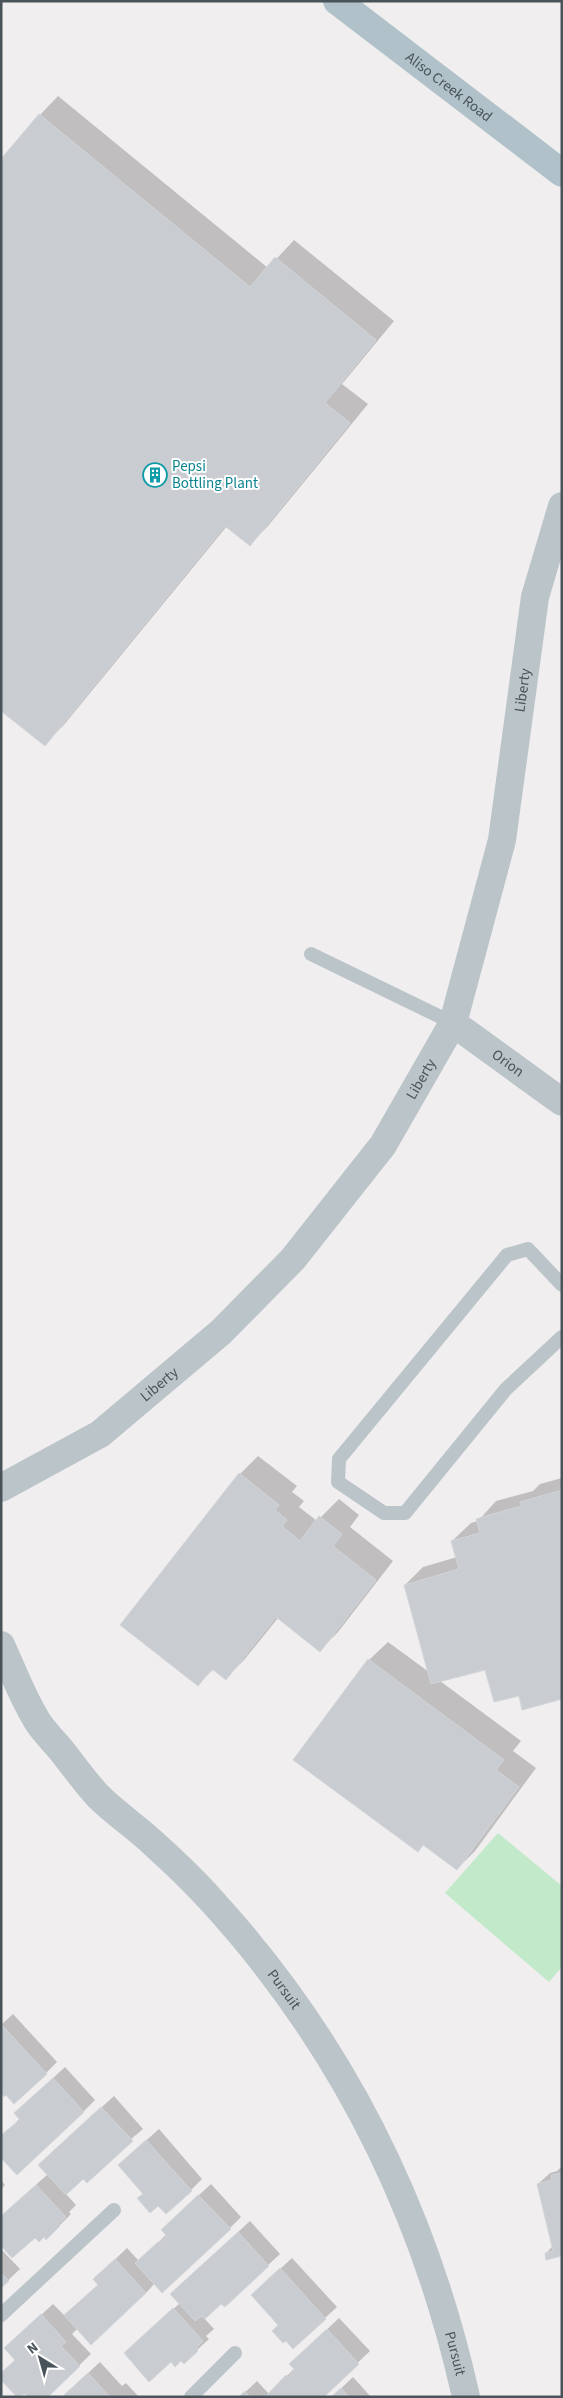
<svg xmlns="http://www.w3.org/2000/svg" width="563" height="2398" viewBox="0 0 563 2398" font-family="'Source Sans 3',sans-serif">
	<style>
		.green { fill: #c1e9ca }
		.shadow { fill: #0003 }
		.building { fill: #c9ccd0; stroke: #d2d5d9 }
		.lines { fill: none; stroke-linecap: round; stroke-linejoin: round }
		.service { stroke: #bbc4c9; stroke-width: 14 }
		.minor { stroke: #bbc4c9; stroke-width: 28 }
		.tertiary { stroke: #bbc4c9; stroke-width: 28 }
		.primary { stroke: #b1c1c9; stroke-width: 28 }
		.labels { text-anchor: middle; stroke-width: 4; stroke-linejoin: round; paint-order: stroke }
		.street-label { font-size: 15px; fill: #485459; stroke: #fff }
		.culture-label { font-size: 15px; fill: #0d838f; stroke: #fff; text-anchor: start }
	</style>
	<rect width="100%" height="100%" fill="#f0eeee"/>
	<!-- green -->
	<path class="green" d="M 498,1833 L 562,1886 L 562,1967 L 549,1982 L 445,1893 Z"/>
	<!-- shadow -->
	<path class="shadow" d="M 58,96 L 268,268 L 294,240 L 394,321 L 342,384 L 368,404 L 268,526 L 250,544 L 227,526 L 63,726 L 44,744 L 40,115 Z
		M 258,1456 L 297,1486 L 292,1492 L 304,1501 L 299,1507 L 317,1521 L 339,1499 L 359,1515 L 350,1527 L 393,1561 L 338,1632 L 319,1651 L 278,1618 L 244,1660 L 226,1678 L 214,1669 L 198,1684 L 240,1474 Z
		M 562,1478 L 562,1698 L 519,1694 L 486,1668 L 440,1681 L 521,1741 L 513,1751 L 536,1768 L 475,1851 L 457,1869 L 424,1844 L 418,1851 L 369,1660 L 388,1642 L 429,1672 L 405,1585 L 423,1567 L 457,1557 L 452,1541 L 471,1523 L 478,1521 L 496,1501 L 533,1491 L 540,1484 Z
		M 13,2014 L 57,2062 L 46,2073 L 6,2093 L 1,2025 Z
		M 65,2067 L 95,2100 L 83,2112 L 1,2138 L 20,2118 L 27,2102 Z
		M 114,2096 L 143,2129 L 66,2194 L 76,2205 L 69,2212 L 71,2214 L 59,2226 L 1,2216 L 48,2174 L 51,2153 Z
		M 159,2129 L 202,2179 L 191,2190 L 144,2193 L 131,2154 Z
		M 562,2166 L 562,2255 L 546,2253 L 553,2246 L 538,2184 L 550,2173 L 557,2171 Z
		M 1,2180 L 5,2185 L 1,2189 Z
		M 211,2184 L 241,2217 L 230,2228 L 155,2283 L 146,2293 L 78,2328 L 72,2334 L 91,2354 L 46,2397 L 25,2392 L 19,2397 L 1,2378 L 16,2360 L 17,2337 L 53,2304 L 65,2316 L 99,2284 L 106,2268 L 127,2248 L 139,2261 L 167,2234 L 174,2218 Z
		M 250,2221 L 280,2254 L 225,2305 L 222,2302 L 204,2318 L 214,2329 L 206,2336 L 209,2339 L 184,2362 L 181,2360 L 171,2361 L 137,2342 L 180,2303 L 184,2282 Z
		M 1,2249 L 20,2269 L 1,2287 Z
		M 292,2258 L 337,2307 L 325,2318 L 286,2340 L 264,2284 Z
		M 339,2318 L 370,2351 L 322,2397 L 240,2397 L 257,2381 L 269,2394 L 295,2368 L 303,2352 Z
		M 100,2362 L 122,2386 L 126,2383 L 139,2397 L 62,2397 Z
		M 353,2377 L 371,2397 L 332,2397 Z"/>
	<!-- building -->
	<path class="building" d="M 39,114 L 250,287 L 275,257 L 376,340 L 325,403 L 350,423 L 250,546 L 225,526 L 45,746 L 1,711 L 1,159 Z
		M 239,1473 L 279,1505 L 275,1510 L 287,1520 L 282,1526 L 300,1541 L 319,1516 L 342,1534 L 333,1546 L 376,1580 L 320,1652 L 276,1617 L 226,1680 L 212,1669 L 198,1686 L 120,1625 Z
		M 562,1490 L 562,1699 L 522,1710 L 519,1696 L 494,1702 L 485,1670 L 431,1684 L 404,1585 L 459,1569 L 451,1541 L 480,1533 L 476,1519 L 521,1506 L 520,1502 Z
		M 368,1659 L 504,1760 L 496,1770 L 519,1787 L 457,1870 L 423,1845 L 418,1852 L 293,1760 Z
		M 1,2024 L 47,2074 L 14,2104 L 6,2095 L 4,2097 L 1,2093 Z
		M 53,2078 L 84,2112 L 17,2175 L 1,2158 L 1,2135 L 20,2120 L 14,2113 Z
		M 101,2107 L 133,2141 L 87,2183 L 83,2179 L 66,2195 L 38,2165 Z
		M 146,2140 L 192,2191 L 166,2214 L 158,2206 L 150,2213 L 137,2198 L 143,2194 L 118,2165 Z
		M 562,2173 L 562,2256 L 546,2260 L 545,2253 L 553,2251 L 537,2184 L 552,2180 L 551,2175 Z
		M 36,2185 L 66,2217 L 58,2224 L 60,2226 L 46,2240 L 44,2237 L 39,2242 L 35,2238 L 12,2258 L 1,2246 L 1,2216 Z
		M 198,2195 L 231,2229 L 162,2293 L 135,2263 L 158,2242 L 160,2243 L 167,2236 L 161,2230 Z
		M 238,2232 L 269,2266 L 225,2307 L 221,2304 L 205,2319 L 202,2316 L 195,2321 L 170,2294 Z
		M 115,2259 L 146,2293 L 91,2345 L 64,2315 L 98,2285 L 93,2279 Z
		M 280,2268 L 326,2319 L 293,2349 L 286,2341 L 283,2343 L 272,2331 L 278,2325 L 251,2295 Z
		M 1,2273 L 9,2281 L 1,2288 Z
		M 173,2308 L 203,2341 L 196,2348 L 198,2351 L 184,2364 L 181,2361 L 175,2367 L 171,2362 L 149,2382 L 124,2353 Z
		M 41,2314 L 66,2342 L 61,2346 L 80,2366 L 48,2397 L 28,2397 L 25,2394 L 17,2397 L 1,2380 L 1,2373 L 15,2360 L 4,2348 Z
		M 327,2329 L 359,2364 L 324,2397 L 265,2397 L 286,2375 L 288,2377 L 295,2370 L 289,2364 Z
		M 88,2373 L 110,2397 L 62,2397 Z
		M 341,2388 L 349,2397 L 331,2397 Z
		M 245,2391 L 250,2397 L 239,2397 Z"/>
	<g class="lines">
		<!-- service -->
		<path class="service" d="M 311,954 L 453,1023
			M 562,1285 L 528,1249 L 507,1255 L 339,1459 L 338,1482 L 384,1513 L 405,1513 L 506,1389 L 562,1337
			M 1,2315 L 114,2210
			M 191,2397 L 235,2353"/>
		<!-- minor -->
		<path class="minor" id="s1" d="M 453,1023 L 562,1102"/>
		<!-- tertiary -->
		<g class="tertiary">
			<path id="s2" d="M 1,1488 L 100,1434 L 221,1332 L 293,1259 L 383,1145 L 453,1023 L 502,840 L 535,597 L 562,506"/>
			<path id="s3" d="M 1,1645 C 12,1669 22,1696 36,1719 C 42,1730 53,1740 61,1750 C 73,1765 85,1782 98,1796 C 115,1813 136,1827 153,1843 C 173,1861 193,1880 211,1900 C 342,2043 424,2208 466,2397"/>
		</g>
		<!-- primary -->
		<path class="primary" id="s4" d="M 337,1 L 562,173"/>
	</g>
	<!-- icons -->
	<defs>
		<g id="building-ring" transform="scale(1.25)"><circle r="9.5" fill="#fff" stroke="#0f9aa8" stroke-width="1.5"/><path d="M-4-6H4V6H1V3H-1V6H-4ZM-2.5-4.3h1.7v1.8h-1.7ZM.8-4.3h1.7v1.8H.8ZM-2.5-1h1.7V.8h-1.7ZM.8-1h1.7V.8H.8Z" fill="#0f9aa8"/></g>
	</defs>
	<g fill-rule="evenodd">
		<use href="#building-ring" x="155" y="475"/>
	</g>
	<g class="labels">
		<!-- street labels -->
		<g class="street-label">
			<text dy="5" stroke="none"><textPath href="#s4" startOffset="141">Aliso Creek Road</textPath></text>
			<text dy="5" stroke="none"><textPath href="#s2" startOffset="1000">Liberty</textPath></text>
			<text dy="5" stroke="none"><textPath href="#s1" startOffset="68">Orion</textPath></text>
			<text dy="5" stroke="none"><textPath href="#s2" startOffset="595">Liberty</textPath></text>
			<text dy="5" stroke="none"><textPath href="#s2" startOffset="190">Liberty</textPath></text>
			<text dy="5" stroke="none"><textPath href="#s3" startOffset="450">Pursuit</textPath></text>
			<text dy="5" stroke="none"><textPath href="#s3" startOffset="855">Pursuit</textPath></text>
		</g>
		<!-- culture labels -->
		<g class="culture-label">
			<text x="172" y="471">Pepsi<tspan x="172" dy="17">Bottling Plant</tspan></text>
		</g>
	</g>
	<!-- border -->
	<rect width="563" height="2398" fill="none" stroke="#485459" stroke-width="5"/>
	<!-- north arrow -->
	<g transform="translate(40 2358) rotate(323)" stroke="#ffffff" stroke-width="4" paint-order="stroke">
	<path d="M0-4L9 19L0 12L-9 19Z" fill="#485459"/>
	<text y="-8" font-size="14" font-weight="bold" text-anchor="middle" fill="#485459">N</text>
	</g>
</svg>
